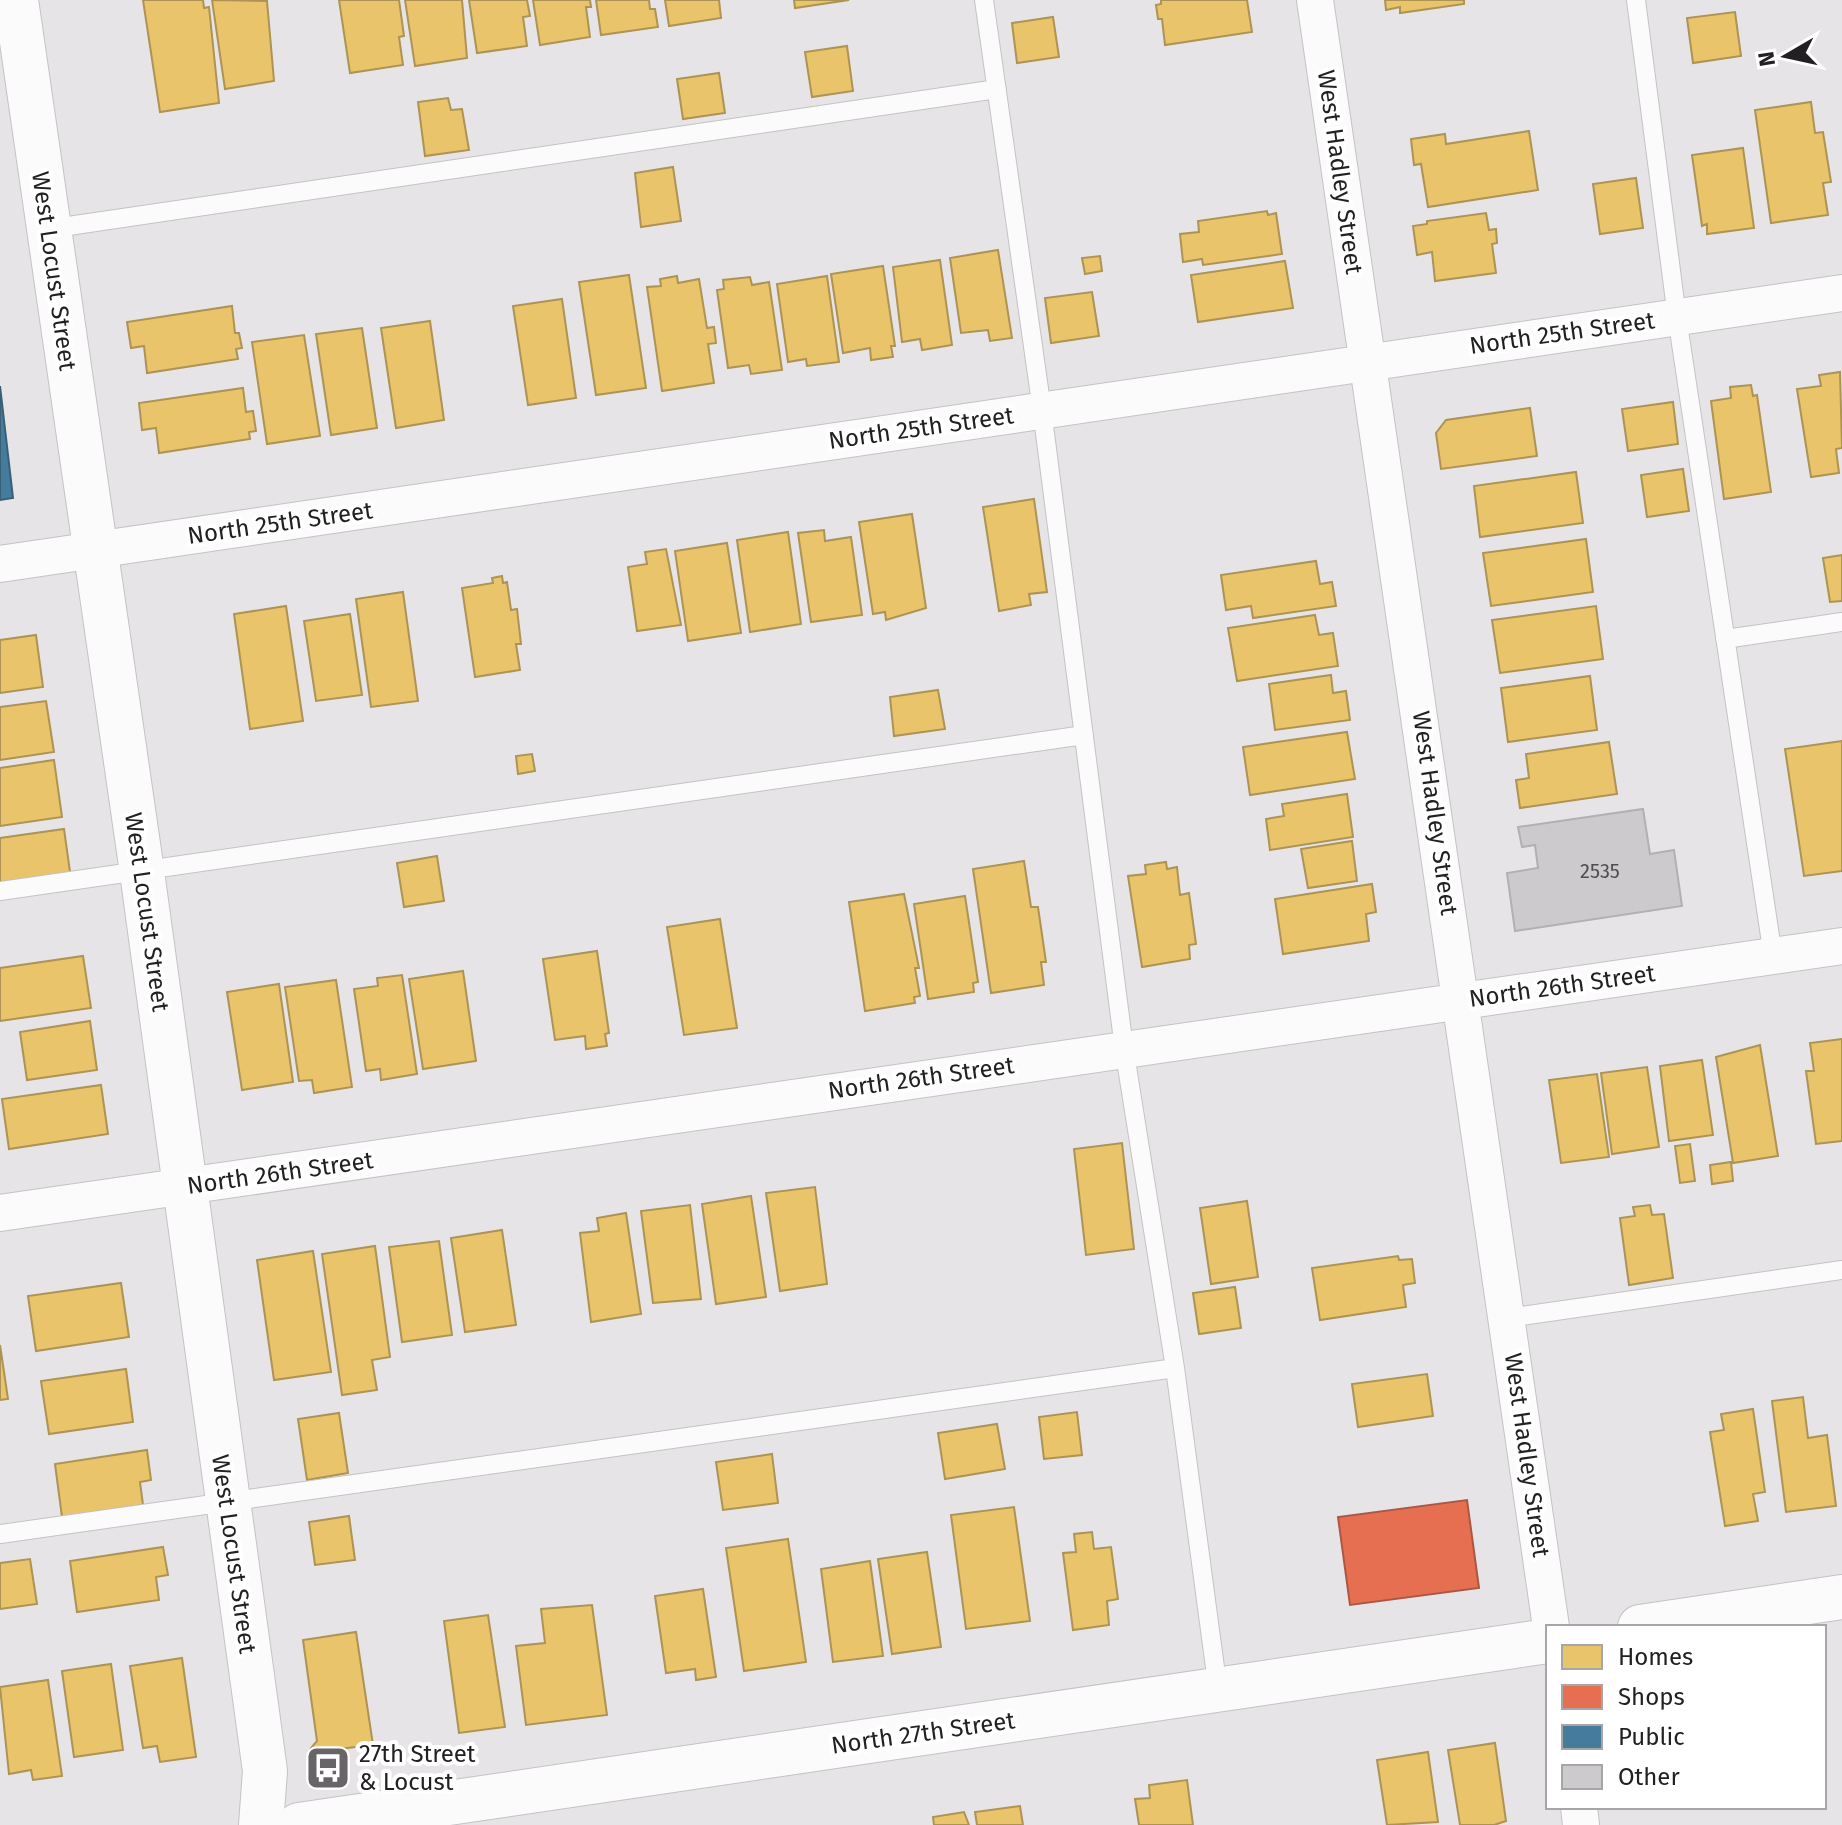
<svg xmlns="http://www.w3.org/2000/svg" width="1842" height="1825" viewBox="0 0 1842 1825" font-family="'Fira Sans',sans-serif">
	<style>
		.homes { fill: #e9c46a; stroke: #ad9354; stroke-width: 2 }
		.shops { fill: #e76f51; stroke: #ac5743; stroke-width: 2 }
		.public { fill: #457b9d; stroke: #3a6078; stroke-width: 2 }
		.building { fill: #cccacc; stroke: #b2b0b2; stroke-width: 2 }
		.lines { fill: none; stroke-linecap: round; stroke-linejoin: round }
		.service-casing { stroke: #c5c2c5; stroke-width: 20 }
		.minor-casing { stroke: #c5c2c5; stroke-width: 38 }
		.tertiary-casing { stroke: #c5c2c5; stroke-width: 46 }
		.secondary-casing { stroke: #c5c2c5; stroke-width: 46 }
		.service { stroke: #fbfbfb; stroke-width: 18 }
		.minor { stroke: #fbfbfb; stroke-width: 36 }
		.tertiary { stroke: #fbfbfb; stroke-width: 44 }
		.secondary { stroke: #fbfbfb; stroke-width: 44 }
		.labels { text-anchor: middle; stroke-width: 8; stroke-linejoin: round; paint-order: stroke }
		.number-label { font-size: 20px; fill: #4f4d4f }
		.street-label { font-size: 24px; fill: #222022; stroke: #fff }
		.poi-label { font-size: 24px; fill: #222022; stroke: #fff; text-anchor: start }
	</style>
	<rect width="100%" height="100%" fill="#e7e4e7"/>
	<!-- homes -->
	<path class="homes" d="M 143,0 L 203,0 L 204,8 L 209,7 L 219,103 L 160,112 Z
		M 212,0 L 267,1 L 274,81 L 225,89 Z
		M 339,0 L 399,0 L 404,36 L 399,37 L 403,65 L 350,73 Z
		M 405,0 L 462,0 L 467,58 L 415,66 Z
		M 469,0 L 527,0 L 530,16 L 523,17 L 527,46 L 477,53 Z
		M 533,0 L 590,0 L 591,7 L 586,7 L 590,37 L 540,45 Z
		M 596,0 L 649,0 L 650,9 L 655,9 L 658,27 L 601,35 Z
		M 665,0 L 719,0 L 721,18 L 669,26 Z
		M 794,0 L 849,0 L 795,8 Z
		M 1161,0 L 1247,0 L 1252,32 L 1165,45 L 1162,19 L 1158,19 L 1156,5 L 1161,4 Z
		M 1385,0 L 1464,0 L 1464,4 L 1400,13 L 1400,7 L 1386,10 Z
		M 1735,12 L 1741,56 L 1693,63 L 1687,18 Z
		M 1053,17 L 1059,57 L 1017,63 L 1012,23 Z
		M 847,46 L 853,91 L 812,97 L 805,52 Z
		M 719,73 L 725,113 L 683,119 L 677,79 Z
		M 448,98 L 451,110 L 462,109 L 469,150 L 425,156 L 418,102 Z
		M 1811,102 L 1815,133 L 1823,132 L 1831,182 L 1823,183 L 1828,215 L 1771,223 L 1755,110 Z
		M 1529,131 L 1538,190 L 1428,207 L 1421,164 L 1414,165 L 1411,139 L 1445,134 L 1446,144 Z
		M 1743,148 L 1754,228 L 1707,234 L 1707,224 L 1702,226 L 1692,155 Z
		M 673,167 L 681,221 L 641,227 L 635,173 Z
		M 1636,178 L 1643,228 L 1600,234 L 1593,184 Z
		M 1267,211 L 1268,215 L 1276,213 L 1282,254 L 1203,265 L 1202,259 L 1183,262 L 1180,234 L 1199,232 L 1198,221 Z
		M 1486,213 L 1489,230 L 1496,229 L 1497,243 L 1492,244 L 1496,273 L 1435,281 L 1432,252 L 1417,255 L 1413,226 L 1427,224 L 1427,221 Z
		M 998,250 L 1012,338 L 990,341 L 988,330 L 961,333 L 950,258 Z
		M 1100,256 L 1102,271 L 1085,274 L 1082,258 Z
		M 940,260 L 952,345 L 922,350 L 920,339 L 902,342 L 893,267 Z
		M 1285,261 L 1293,308 L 1198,322 L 1191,275 Z
		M 883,266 L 895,346 L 891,346 L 893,357 L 871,360 L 870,348 L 843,353 L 831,274 Z
		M 629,275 L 646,388 L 596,395 L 579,282 Z
		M 677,276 L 678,283 L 699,279 L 707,328 L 714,327 L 716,343 L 708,344 L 714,383 L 662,391 L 647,287 L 661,286 L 660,279 Z
		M 827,276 L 839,362 L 807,366 L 806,359 L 788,362 L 777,284 Z
		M 750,277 L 752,285 L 769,282 L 782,370 L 751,374 L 749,365 L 728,368 L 717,290 L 724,289 L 723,280 Z
		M 1092,292 L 1099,336 L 1051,343 L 1045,298 Z
		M 562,299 L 576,398 L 528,405 L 513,306 Z
		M 232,306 L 235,333 L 239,333 L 242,348 L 236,349 L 238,359 L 147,373 L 144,346 L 131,348 L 127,322 Z
		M 430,321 L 444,420 L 396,428 L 381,328 Z
		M 362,328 L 377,428 L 331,435 L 316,334 Z
		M 304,335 L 320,436 L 267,444 L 252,342 Z
		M 1840,372 L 1842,448 L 1836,449 L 1839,473 L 1811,477 L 1797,389 L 1821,386 L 1819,375 Z
		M 1751,385 L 1753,396 L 1757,395 L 1771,492 L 1724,499 L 1711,401 L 1731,398 L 1730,387 Z
		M 243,388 L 246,412 L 253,411 L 256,431 L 249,432 L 250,439 L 159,453 L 156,428 L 142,430 L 139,403 Z
		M 1673,402 L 1678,444 L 1628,451 L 1622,409 Z
		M 1530,408 L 1537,456 L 1441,469 L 1436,433 L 1446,420 Z
		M 1683,469 L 1689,511 L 1647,517 L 1641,475 Z
		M 1576,472 L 1583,523 L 1480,537 L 1474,486 Z
		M 1034,499 L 1047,592 L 1029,594 L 1031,605 L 999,611 L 983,507 Z
		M 912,514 L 926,608 L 886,620 L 885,612 L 873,614 L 859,522 Z
		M 824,530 L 825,541 L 851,537 L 862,615 L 811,622 L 798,533 Z
		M 788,532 L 801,624 L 750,632 L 737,540 Z
		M 1586,539 L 1593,592 L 1491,606 L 1483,553 Z
		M 727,543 L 741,633 L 688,641 L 675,551 Z
		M 666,549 L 681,625 L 637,631 L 628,567 L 647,564 L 645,552 Z
		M 1842,555 L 1842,601 L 1830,602 L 1823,558 Z
		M 1316,561 L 1320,584 L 1332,582 L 1336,606 L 1253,618 L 1251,606 L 1226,610 L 1221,575 Z
		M 502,576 L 503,583 L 507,582 L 511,610 L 517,609 L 521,644 L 516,644 L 520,670 L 475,677 L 462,588 L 493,583 L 492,578 Z
		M 403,592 L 418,701 L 371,707 L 356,599 Z
		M 286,606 L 303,721 L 250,729 L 234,614 Z
		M 1596,606 L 1603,659 L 1500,673 L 1492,620 Z
		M 350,614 L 362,695 L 316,701 L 304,621 Z
		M 1315,615 L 1319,635 L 1333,633 L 1338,666 L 1237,681 L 1228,628 Z
		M 36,635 L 43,687 L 0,693 L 0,640 Z
		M 1331,675 L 1333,693 L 1346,691 L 1350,720 L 1275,730 L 1269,684 Z
		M 1590,676 L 1597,730 L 1508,742 L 1501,688 Z
		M 938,690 L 945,729 L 894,736 L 890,697 Z
		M 46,701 L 54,752 L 0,760 L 0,707 Z
		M 1347,732 L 1355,779 L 1250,795 L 1243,747 Z
		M 1842,741 L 1842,871 L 1804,876 L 1785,749 Z
		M 1609,742 L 1617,794 L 1520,808 L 1516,780 L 1529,778 L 1526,754 Z
		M 532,754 L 535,771 L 518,774 L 516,756 Z
		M 54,760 L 62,817 L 0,826 L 0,768 Z
		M 1347,794 L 1353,837 L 1270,850 L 1266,819 L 1284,816 L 1282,804 Z
		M 64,829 L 71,879 L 0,889 L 0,838 Z
		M 1352,841 L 1357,881 L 1308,888 L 1301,849 Z
		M 437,856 L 444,901 L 404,907 L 397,863 Z
		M 1024,861 L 1031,907 L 1038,907 L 1046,962 L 1041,962 L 1044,985 L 991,993 L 973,869 Z
		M 1166,862 L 1167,869 L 1177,867 L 1180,895 L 1189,893 L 1196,944 L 1189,945 L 1190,959 L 1142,967 L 1128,876 L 1146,874 L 1145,865 Z
		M 1372,884 L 1376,912 L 1366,914 L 1369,941 L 1283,954 L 1275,899 Z
		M 904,894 L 919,968 L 915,968 L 920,996 L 914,997 L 915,1003 L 865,1011 L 849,902 Z
		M 965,896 L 978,982 L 973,983 L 974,992 L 928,999 L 914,904 Z
		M 720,919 L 737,1028 L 684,1035 L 667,927 Z
		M 597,951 L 609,1033 L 605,1034 L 607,1046 L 586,1049 L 585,1036 L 555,1040 L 543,959 Z
		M 83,956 L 91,1008 L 0,1021 L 0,968 Z
		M 463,971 L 476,1061 L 423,1069 L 409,979 Z
		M 402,975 L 417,1074 L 381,1080 L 380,1069 L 366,1071 L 354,989 L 378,986 L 377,978 Z
		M 336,980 L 352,1087 L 314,1093 L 312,1080 L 299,1081 L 285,987 Z
		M 279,984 L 293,1082 L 242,1090 L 227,992 Z
		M 90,1021 L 97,1070 L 27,1080 L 20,1032 Z
		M 1842,1039 L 1842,1141 L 1816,1144 L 1806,1071 L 1814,1071 L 1810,1043 Z
		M 1760,1045 L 1778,1156 L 1733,1163 L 1716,1057 Z
		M 1702,1060 L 1713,1135 L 1669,1141 L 1660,1066 Z
		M 1647,1067 L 1659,1147 L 1612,1154 L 1601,1073 Z
		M 1597,1074 L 1609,1157 L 1561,1163 L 1549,1080 Z
		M 101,1085 L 108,1134 L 9,1149 L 2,1099 Z
		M 1122,1143 L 1134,1249 L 1086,1255 L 1074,1149 Z
		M 1690,1144 L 1695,1181 L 1680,1183 L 1675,1146 Z
		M 1731,1162 L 1733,1181 L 1712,1184 L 1710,1165 Z
		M 815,1187 L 827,1284 L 780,1291 L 766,1193 Z
		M 751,1196 L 766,1297 L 716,1304 L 702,1204 Z
		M 1247,1201 L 1258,1277 L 1211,1284 L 1200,1208 Z
		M 690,1205 L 701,1299 L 653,1303 L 641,1211 Z
		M 1650,1205 L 1652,1215 L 1664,1214 L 1673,1278 L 1629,1285 L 1620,1218 L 1635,1216 L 1633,1207 Z
		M 626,1213 L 641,1314 L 591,1322 L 580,1233 L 599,1231 L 597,1218 Z
		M 502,1230 L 516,1325 L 465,1332 L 451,1238 Z
		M 439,1241 L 452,1335 L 402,1342 L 389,1247 Z
		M 375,1246 L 390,1357 L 372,1360 L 377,1390 L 342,1395 L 322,1254 Z
		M 313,1251 L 331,1372 L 274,1380 L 257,1260 Z
		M 1398,1256 L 1399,1260 L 1412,1259 L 1415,1283 L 1403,1285 L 1406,1307 L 1320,1320 L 1312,1268 Z
		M 121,1283 L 129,1337 L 36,1351 L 28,1296 Z
		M 1235,1287 L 1241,1328 L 1199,1334 L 1193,1293 Z
		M 0,1345 L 8,1399 L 0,1400 Z
		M 126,1369 L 133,1422 L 49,1434 L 41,1381 Z
		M 1427,1374 L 1433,1416 L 1358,1427 L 1352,1384 Z
		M 1803,1397 L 1808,1438 L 1827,1435 L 1836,1506 L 1786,1512 L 1772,1401 Z
		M 1753,1409 L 1765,1492 L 1753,1494 L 1758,1521 L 1725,1526 L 1710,1432 L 1724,1430 L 1721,1414 Z
		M 1077,1412 L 1082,1455 L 1044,1459 L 1039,1417 Z
		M 339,1413 L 348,1473 L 307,1480 L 298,1419 Z
		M 997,1424 L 1005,1469 L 945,1479 L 938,1433 Z
		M 147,1450 L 151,1480 L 140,1482 L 143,1505 L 62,1517 L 55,1464 Z
		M 772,1454 L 778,1503 L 723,1510 L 716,1462 Z
		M 1014,1507 L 1030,1621 L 966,1629 L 951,1515 Z
		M 349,1516 L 355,1560 L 315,1565 L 309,1522 Z
		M 1092,1532 L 1094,1549 L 1111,1547 L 1118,1599 L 1107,1601 L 1109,1625 L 1073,1630 L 1063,1553 L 1076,1552 L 1074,1534 Z
		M 788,1539 L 806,1662 L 744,1671 L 726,1548 Z
		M 163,1547 L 168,1575 L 156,1577 L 159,1600 L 77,1612 L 70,1561 Z
		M 927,1552 L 941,1647 L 892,1654 L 878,1559 Z
		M 30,1559 L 37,1604 L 0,1609 L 0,1563 Z
		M 870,1561 L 883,1656 L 833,1662 L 821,1569 Z
		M 703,1589 L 716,1677 L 696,1680 L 695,1669 L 666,1673 L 655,1596 Z
		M 592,1605 L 607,1715 L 526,1725 L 516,1646 L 545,1643 L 541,1609 Z
		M 488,1615 L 505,1727 L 459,1733 L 444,1621 Z
		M 356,1632 L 373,1745 L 331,1750 L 325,1759 L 311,1748 L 317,1741 L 303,1640 Z
		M 182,1658 L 196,1757 L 160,1762 L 157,1746 L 143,1748 L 130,1666 Z
		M 111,1664 L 123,1750 L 74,1757 L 62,1671 Z
		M 48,1680 L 62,1776 L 33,1780 L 31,1770 L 9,1774 L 0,1687 Z
		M 1495,1743 L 1506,1821 L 1494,1825 L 1460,1825 L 1448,1750 Z
		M 1428,1752 L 1438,1822 L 1387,1825 L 1377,1760 Z
		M 1187,1780 L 1193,1825 L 1139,1825 L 1135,1799 L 1150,1798 L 1149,1785 Z
		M 1020,1806 L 1023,1825 L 977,1825 L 975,1812 Z
		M 964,1812 L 969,1825 L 934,1825 L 933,1817 Z"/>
	<!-- shops -->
	<path class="shops" d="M 1467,1500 L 1479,1588 L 1350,1605 L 1338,1517 Z"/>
	<!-- public -->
	<path class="public" d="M 0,386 L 13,498 L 0,500 Z"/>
	<!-- building -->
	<path class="building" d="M 1643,809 L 1650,854 L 1674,850 L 1682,906 L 1515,931 L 1507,873 L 1538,868 L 1535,845 L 1522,847 L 1518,827 Z"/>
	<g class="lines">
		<!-- service casing -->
		<g class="service-casing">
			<path id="service" d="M 984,0 L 1042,410 L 1124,1048 L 1175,1368 L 1218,1690
				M 1636,0 L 1677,317 L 1773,956
				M 48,229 L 997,89
				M 1725,639 L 1842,622
				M 0,891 L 1084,735
				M 1507,1318 L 1842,1270
				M 0,1534 L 1175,1368"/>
		</g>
		<!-- minor casing -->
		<g class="minor-casing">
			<path id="minor" d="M 1315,0 L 1551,1627
				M 0,564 L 1842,293
				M 0,1213 L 1842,946
				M 1579,1807 L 1581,1825"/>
		</g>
		<!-- tertiary casing -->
		<g class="tertiary-casing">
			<path id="tertiary" d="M 16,0 L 142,872 L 265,1771 L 261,1825"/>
		</g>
		<!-- secondary casing -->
		<g class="secondary-casing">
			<path id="secondary" d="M 1640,1627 L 1842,1597
				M 299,1825 L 1548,1641"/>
		</g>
		<!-- service -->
		<use href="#service" class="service"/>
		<!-- minor -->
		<use href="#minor" class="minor"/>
		<!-- tertiary -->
		<use href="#tertiary" class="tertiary"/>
		<!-- secondary -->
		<use href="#secondary" class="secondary"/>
	</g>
	<!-- icons -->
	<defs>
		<g id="bus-square" transform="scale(2.3)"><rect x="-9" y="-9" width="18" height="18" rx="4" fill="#676567" stroke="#fff"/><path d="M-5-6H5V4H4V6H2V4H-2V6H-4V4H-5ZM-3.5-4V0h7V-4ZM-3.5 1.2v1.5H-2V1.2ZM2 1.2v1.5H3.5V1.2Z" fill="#fff"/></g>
	</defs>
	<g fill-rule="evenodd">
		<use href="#bus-square" x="328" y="1768"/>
	</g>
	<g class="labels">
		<!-- number labels -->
		<g class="number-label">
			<text x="1600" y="878">2535</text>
		</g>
		<!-- street labels -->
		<g class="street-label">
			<text transform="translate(1340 172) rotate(82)" y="8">West Hadley Street</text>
			<text transform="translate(54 271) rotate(82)" y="8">West Locust Street</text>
			<text transform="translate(1562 333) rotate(-8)" y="8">North 25th Street</text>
			<text transform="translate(921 428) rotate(-8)" y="8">North 25th Street</text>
			<text transform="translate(280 523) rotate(-8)" y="8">North 25th Street</text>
			<text transform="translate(1435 813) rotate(82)" y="8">West Hadley Street</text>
			<text transform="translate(147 912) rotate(82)" y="8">West Locust Street</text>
			<text transform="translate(1562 986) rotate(-8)" y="8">North 26th Street</text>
			<text transform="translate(921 1078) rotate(-8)" y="8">North 26th Street</text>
			<text transform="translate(280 1173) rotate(-8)" y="8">North 26th Street</text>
			<text transform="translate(1527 1455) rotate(82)" y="8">West Hadley Street</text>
			<text transform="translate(234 1554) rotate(82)" y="8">West Locust Street</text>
			<text transform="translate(923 1733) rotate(-8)" y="8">North 27th Street</text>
		</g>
		<!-- poi labels -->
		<g class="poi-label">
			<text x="359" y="1762">27th Street<tspan x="359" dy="28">&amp; Locust</tspan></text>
		</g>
	</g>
	<!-- legend -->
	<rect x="1546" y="1625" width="280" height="184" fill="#ffffff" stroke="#a7a6a7" stroke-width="2"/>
	<rect x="1562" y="1645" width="40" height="24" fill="#e9c46a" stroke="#a7a6a7" stroke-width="2"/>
	<text x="1618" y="1665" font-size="24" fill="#222022">Homes</text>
	<rect x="1562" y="1685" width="40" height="24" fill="#e76f51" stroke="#a7a6a7" stroke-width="2"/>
	<text x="1618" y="1705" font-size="24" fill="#222022">Shops</text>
	<rect x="1562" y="1725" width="40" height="24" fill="#457b9d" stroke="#a7a6a7" stroke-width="2"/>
	<text x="1618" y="1745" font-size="24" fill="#222022">Public</text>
	<rect x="1562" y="1765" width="40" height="24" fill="#cccacc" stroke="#a7a6a7" stroke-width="2"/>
	<text x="1618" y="1785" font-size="24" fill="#222022">Other</text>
	<!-- north arrow -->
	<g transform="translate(1786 56) rotate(261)" stroke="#ffffff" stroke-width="6" paint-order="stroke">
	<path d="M0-6L14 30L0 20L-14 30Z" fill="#222022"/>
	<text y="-12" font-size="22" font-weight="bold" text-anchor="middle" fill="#222022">N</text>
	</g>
</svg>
